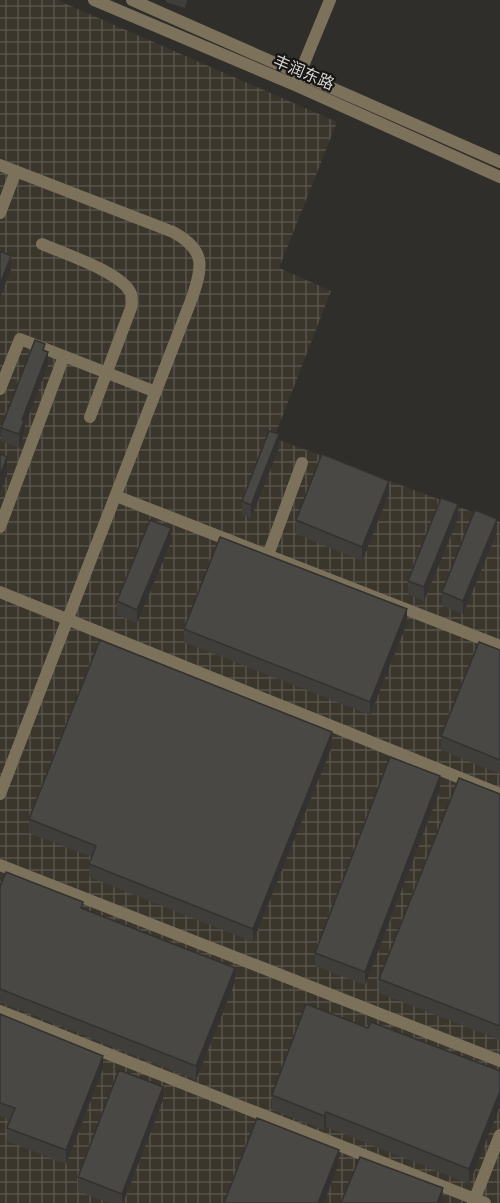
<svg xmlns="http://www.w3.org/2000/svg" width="500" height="1203" viewBox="0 0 500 1203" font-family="'Golos Text','Noto Sans SC',sans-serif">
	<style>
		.industrial { fill: url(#industrial-grid) }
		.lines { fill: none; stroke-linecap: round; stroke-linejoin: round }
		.minor { stroke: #7c715a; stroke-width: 12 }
		.wall { fill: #403e3a }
		.shaded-wall { fill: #343230 }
		.building { fill: #4a4844; stroke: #343230; stroke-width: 1.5 }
		.labels { text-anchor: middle; stroke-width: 4.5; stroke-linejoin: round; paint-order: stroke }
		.street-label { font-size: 16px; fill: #d8d6d3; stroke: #171614 }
	</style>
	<defs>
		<pattern id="industrial-grid" width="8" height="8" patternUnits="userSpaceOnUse" patternTransform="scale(1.5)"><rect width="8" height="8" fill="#3b362c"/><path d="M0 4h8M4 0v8" fill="none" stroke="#57524a"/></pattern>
	</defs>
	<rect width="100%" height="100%" fill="#302e2a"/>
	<!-- industrial -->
	<path class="industrial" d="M 0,0 L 57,0 L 337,122 L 279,268 L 331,291 L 274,438 L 500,522 L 500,1203 L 0,1203 Z"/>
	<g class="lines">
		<!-- minor -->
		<path class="minor" d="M 94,0 L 295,85 L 500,177
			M 132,0 L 500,162
			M 298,78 L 330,0
			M 0,165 L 173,232 C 206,250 203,266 192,298 L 0,794
			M 0,213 L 16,171
			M 42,244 C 62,253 124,273 131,294 C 132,299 132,304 131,308 L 90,417
			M 0,389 L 20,339 L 156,392
			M 116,496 L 500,646
			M 0,527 L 64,356
			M 268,555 L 302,463
			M 0,592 L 500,794
			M 0,865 L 500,1061
			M 0,1011 L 485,1203
			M 473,1203 L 500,1135"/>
	</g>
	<!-- wall -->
	<path class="wall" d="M 166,0 L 187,0 L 185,8 L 166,2 Z
		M 45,350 L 48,365 L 24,428 L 24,434 L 19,448 L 1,441 L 1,428 Z
		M 279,448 L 251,518 L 242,515 L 242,501 Z
		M 389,494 L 362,561 L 296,534 L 296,520 Z
		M 458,518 L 424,601 L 408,594 L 408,581 Z
		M 497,532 L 463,614 L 442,606 L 442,592 Z
		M 171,542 L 137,623 L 117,615 L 117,601 Z
		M 407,623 L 370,715 L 184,642 L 184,629 Z
		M 500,650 L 500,774 L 441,750 L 441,736 Z
		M 332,746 L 253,942 L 89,877 L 89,864 L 92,857 L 29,833 L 29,819 Z
		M 440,790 L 365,985 L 315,966 L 315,953 Z
		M 500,794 L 500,1040 L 379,993 L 379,979 Z
		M 0,887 L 235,982 L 196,1080 L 0,1002 Z
		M 0,1014 L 103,1069 L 66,1164 L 7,1141 L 7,1128 L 10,1120 L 0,1116 Z
		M 368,1028 L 500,1071 L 469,1184 L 326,1127 L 324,1130 L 272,1110 L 272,1095 Z
		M 163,1100 L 123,1203 L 110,1203 L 78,1191 L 78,1177 Z"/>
	<!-- shaded-wall -->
	<path class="shaded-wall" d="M 11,256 L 11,269 L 0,298 L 0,284 Z
		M 48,352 L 48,365 L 24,428 L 24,434 L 19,448 L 19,434 L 22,420 Z
		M 279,434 L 279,448 L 251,518 L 251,505 Z
		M 7,457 L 7,475 L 0,493 L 0,476 Z
		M 389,481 L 389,494 L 362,561 L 362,547 Z
		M 458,504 L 458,518 L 424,601 L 424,587 Z
		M 497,519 L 497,532 L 463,614 L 463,601 Z
		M 171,528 L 171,542 L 137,623 L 137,610 Z
		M 407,609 L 407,623 L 370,715 L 370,702 Z
		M 332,732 L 332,746 L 253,942 L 253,929 Z
		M 440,776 L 440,790 L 365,985 L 365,972 Z
		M 235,968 L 235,982 L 196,1080 L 196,1066 Z
		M 103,1056 L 103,1069 L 66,1164 L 66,1150 Z
		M 163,1087 L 163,1100 L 123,1203 L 122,1203 L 122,1194 Z
		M 500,1091 L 500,1106 L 469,1184 L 469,1169 Z
		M 326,1112 L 326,1127 L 324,1130 L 324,1116 Z
		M 339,1150 L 339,1163 L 324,1203 L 318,1203 Z
		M 443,1188 L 442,1203 L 437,1203 Z"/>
	<!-- building -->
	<path class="building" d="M 0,251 L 11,256 L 0,284 Z
		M 35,340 L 45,344 L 43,350 L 48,352 L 22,420 L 24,421 L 19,434 L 1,428 Z
		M 269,431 L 279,434 L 251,505 L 242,501 Z
		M 0,454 L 7,457 L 0,476 Z
		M 322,454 L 389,481 L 362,547 L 296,520 Z
		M 441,498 L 458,504 L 424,587 L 408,581 Z
		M 475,510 L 497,519 L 463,601 L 442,592 Z
		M 150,520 L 171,528 L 137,610 L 117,601 Z
		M 220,537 L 407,609 L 370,702 L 184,629 Z
		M 100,640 L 332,732 L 253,929 L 89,864 L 96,846 L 29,819 Z
		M 479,642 L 500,650 L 500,760 L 441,736 Z
		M 390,757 L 440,776 L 365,972 L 315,953 Z
		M 459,778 L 500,794 L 500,1026 L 379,979 Z
		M 6,872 L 83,902 L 81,908 L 235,968 L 196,1066 L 0,989 L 0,887 Z
		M 306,1004 L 368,1028 L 371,1022 L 500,1071 L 500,1091 L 469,1169 L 326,1112 L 324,1116 L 272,1095 Z
		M 0,1014 L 103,1056 L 66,1150 L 7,1128 L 15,1108 L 0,1103 Z
		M 119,1070 L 163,1087 L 122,1194 L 78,1177 Z
		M 257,1118 L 339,1150 L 318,1203 L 224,1203 Z
		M 360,1157 L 443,1188 L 437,1203 L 341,1203 Z"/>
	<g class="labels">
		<!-- street labels -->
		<g class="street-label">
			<text transform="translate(304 72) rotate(23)" y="6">丰润东路</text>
		</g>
	</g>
</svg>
